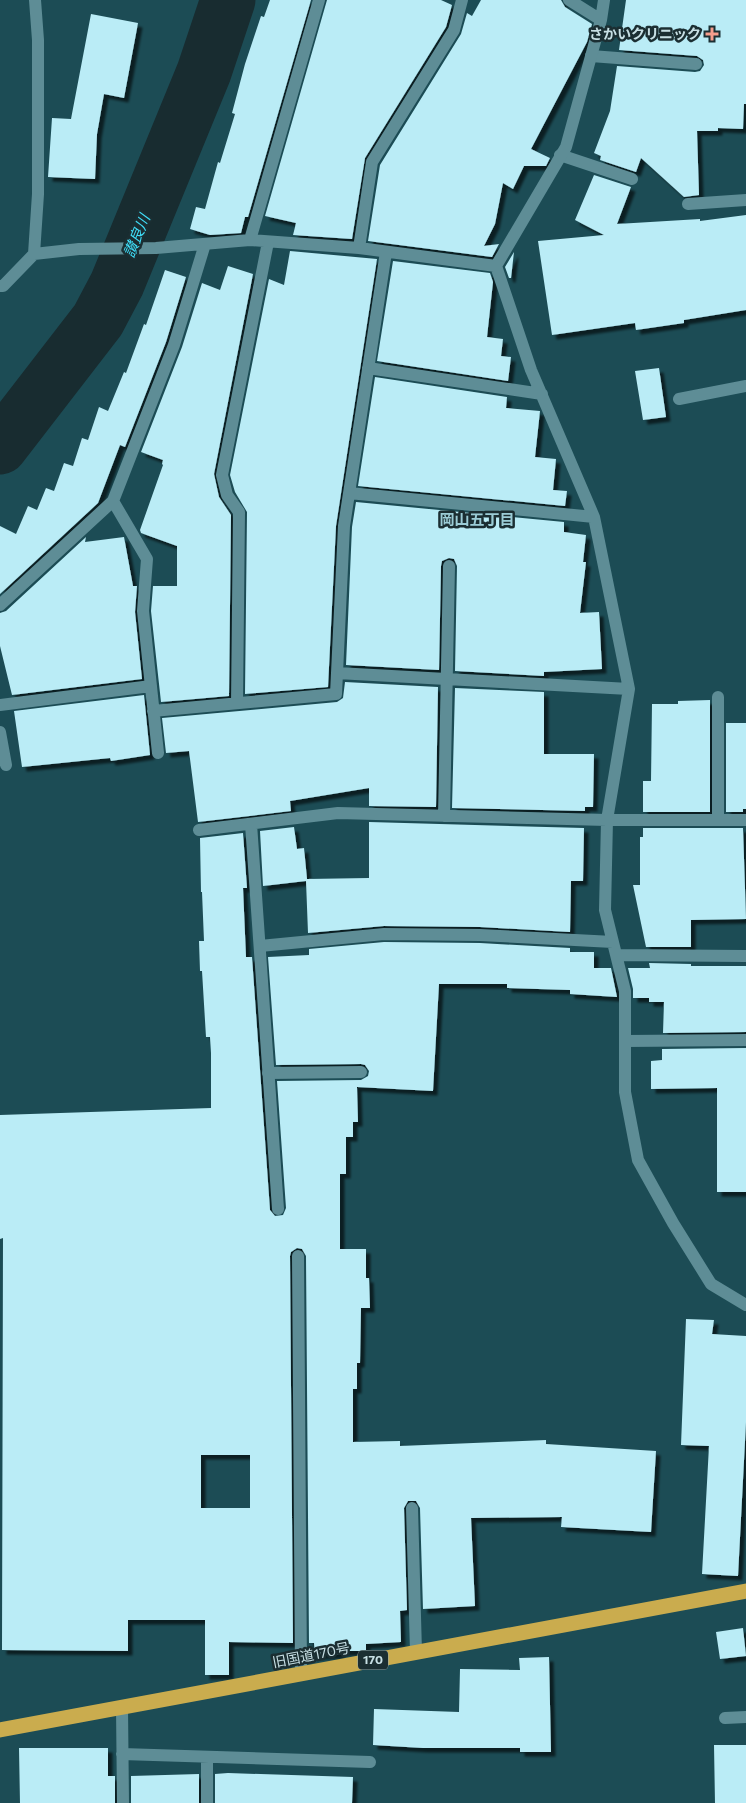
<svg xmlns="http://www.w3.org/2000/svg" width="746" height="1803" viewBox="0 0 746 1803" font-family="Commissioner,'Noto Sans JP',sans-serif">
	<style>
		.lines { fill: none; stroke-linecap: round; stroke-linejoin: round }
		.river { stroke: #182c30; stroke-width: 55 }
		.building { fill: #baecf6; fill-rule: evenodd; filter: url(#shadow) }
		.lane { stroke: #5e8d96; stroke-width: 12 }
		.street { stroke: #5e8d96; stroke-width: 12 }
		.highway { stroke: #caac4e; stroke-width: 15 }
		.poi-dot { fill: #f49d8c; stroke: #1b2e32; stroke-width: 2 }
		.labels { text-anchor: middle; stroke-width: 5; stroke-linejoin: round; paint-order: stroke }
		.shield { fill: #1b2e32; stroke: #93aaaf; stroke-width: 1 }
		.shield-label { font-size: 12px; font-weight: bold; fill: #c7dfe4 }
		.poi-label { font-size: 14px; font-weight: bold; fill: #c7dfe4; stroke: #1b2e32; text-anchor: end }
		.street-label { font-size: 14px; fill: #c7dfe4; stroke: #1b2e32 }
		.water-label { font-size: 15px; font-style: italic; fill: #3fddf8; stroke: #1b2e32 }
		.neighbourhood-label { font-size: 15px; font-weight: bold; fill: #9bccd6; stroke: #1b2e32 }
	</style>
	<defs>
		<filter id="shadow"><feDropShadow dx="4.5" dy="4.5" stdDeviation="1" flood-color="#0009"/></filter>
	</defs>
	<rect width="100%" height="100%" fill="#1c4c55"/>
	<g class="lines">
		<!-- river -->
		<path class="river" d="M 0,447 L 98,320 L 117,284 L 204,72 L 228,0"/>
	</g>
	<!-- building -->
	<path class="building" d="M 270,0 L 311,0 L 248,217 L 245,217 L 241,233 L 210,235 L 190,229 L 196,207 L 205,209 L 218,162 L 220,163 L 235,114 L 232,113 L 245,64 L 261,16 L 264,17 Z
		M 327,0 L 441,0 L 452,5 L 446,27 L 365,158 L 352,239 L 293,235 L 296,223 L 265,216 Z
		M 481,0 L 561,0 L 565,7 L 592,24 L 587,42 L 531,149 L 550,158 L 546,166 L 524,166 L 513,189 L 503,183 L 495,224 L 484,246 L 499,244 L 492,257 L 368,241 L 380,165 L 461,34 L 467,13 L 472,16 Z
		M 626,0 L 746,0 L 746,104 L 744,104 L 743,129 L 718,128 L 718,131 L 697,131 L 699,195 L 684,197 L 641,158 L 636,172 L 600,160 L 601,156 L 594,153 L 610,111 L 617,66 L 695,72 L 700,71 L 704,65 L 703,60 L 697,56 L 619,50 Z
		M 91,14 L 138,23 L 124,98 L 104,94 L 97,134 L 95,179 L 48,177 L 52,118 L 71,119 Z
		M 594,175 L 631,187 L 617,224 L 700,219 L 700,221 L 746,215 L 746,310 L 684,320 L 684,323 L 636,330 L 635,323 L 552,335 L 538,241 L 604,235 L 575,220 Z
		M 290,251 L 377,259 L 336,526 L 328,687 L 245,694 L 247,512 L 235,492 L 230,475 L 269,279 L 284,285 Z
		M 514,252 L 511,278 L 509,278 L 505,267 Z
		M 393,261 L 490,273 L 493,282 L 487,337 L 503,339 L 501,356 L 511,357 L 508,381 L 377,361 Z
		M 228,266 L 253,274 L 214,474 L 219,497 L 231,515 L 229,696 L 161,702 L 151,611 L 153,586 L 177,586 L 177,546 L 141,533 L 140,530 L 163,465 L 162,464 L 163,460 L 141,452 L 182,347 L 202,283 L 220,290 Z
		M 165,270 L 186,277 L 166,342 L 125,447 L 120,445 L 98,503 L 0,594 L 0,526 L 16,534 L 28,506 L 37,510 L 46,488 L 54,491 L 64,463 L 73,466 L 82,438 L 88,440 L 99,407 L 108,411 L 124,372 L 126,373 L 144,324 L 146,325 Z
		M 659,368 L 666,417 L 643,420 L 635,371 Z
		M 375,377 L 507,397 L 506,408 L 540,411 L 535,457 L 556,459 L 553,490 L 567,491 L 565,506 L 358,486 Z
		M 356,502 L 564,522 L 564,532 L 586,535 L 583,562 L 586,562 L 580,613 L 599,612 L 602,669 L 544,672 L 544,676 L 455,671 L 457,566 L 454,559 L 449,558 L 442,561 L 441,566 L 439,670 L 346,665 L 352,527 Z
		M 86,537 L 85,542 L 124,537 L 133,586 L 137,586 L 135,612 L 142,679 L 12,695 L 0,646 L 0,613 L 6,611 Z
		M 345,682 L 438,687 L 436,807 L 369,806 L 369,788 L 290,801 L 291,811 L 198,822 L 189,751 L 166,753 L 162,718 L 337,702 L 343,698 Z
		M 455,688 L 544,692 L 544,754 L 594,754 L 593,807 L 585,807 L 585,811 L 452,808 Z
		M 144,695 L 150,755 L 111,761 L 110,758 L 22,767 L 14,711 Z
		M 710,700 L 710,812 L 643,812 L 643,781 L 651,781 L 652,704 L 678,704 L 678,701 Z
		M 726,723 L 746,723 L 746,809 L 743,809 L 743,812 L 726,812 Z
		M 369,822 L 584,828 L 583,881 L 571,881 L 570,932 L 480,927 L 384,926 L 308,933 L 306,881 L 263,886 L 260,831 L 294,827 L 297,849 L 304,848 L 307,879 L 369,878 Z
		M 643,828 L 743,828 L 746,919 L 691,920 L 691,947 L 646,947 L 633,885 L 640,885 L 640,837 L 643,837 Z
		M 243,833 L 247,888 L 243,888 L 246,957 L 252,957 L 270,1210 L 275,1216 L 283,1215 L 286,1208 L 277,1081 L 361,1080 L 368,1076 L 369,1071 L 365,1065 L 361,1064 L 276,1065 L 268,957 L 309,955 L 309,949 L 384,942 L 480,943 L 570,948 L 570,952 L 594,952 L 594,968 L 611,968 L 617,997 L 570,994 L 570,990 L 507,988 L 507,984 L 439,984 L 433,1091 L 357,1087 L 358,1122 L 353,1122 L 353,1137 L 346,1137 L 346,1174 L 340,1174 L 340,1249 L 366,1249 L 366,1278 L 369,1278 L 370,1308 L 361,1308 L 360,1363 L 357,1363 L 357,1389 L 353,1389 L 353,1442 L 400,1441 L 400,1446 L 546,1440 L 546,1444 L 656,1451 L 651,1532 L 561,1527 L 562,1517 L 471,1518 L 475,1606 L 423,1609 L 420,1508 L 416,1501 L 408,1501 L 404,1508 L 407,1610 L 400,1611 L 401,1642 L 366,1644 L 366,1651 L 340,1651 L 340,1654 L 315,1655 L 314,1643 L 309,1643 L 306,1256 L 302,1249 L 297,1248 L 291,1252 L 290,1256 L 293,1643 L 229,1642 L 229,1675 L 205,1675 L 205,1620 L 128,1620 L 128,1651 L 2,1650 L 3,1238 L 0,1239 L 0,1115 L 211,1108 L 211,1053 L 210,1037 L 206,1037 L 202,971 L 200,971 L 199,941 L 204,941 L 202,892 L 201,892 L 200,838 ZM 201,1455 L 250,1455 L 250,1508 L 201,1508 Z
		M 649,963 L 691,964 L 691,966 L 746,966 L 746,1032 L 663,1033 L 664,1002 L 649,1002 L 649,998 L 633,998 L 633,989 L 628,968 L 650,968 Z
		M 746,1048 L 746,1192 L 717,1192 L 717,1088 L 651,1089 L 651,1061 L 662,1060 L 662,1049 Z
		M 686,1319 L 714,1320 L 712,1334 L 746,1336 L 746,1422 L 738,1576 L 702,1574 L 709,1446 L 681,1445 Z
		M 743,1628 L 746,1656 L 720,1659 L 716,1632 Z
		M 549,1657 L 551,1752 L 520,1752 L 520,1748 L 423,1748 L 373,1745 L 374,1709 L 459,1712 L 460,1669 L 520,1670 L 519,1658 Z
		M 714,1745 L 746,1745 L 746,1803 L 715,1803 Z
		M 19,1748 L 108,1748 L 108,1776 L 115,1776 L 115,1803 L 20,1803 Z
		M 228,1773 L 353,1777 L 352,1803 L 215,1803 L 215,1774 Z
		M 199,1774 L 199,1803 L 131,1803 L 131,1776 Z"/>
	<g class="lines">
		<!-- lane -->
		<path class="lane" d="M 591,56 L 696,64
			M 560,155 L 632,179
			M 688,204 L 746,200
			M 625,1041 L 746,1040
			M 268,1073 L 361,1072
			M 412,1508 L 416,1652
			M 122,1707 L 123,1803
			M 122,1754 L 370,1762
			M 207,1757 L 207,1803"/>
		<!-- street -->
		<path class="street" d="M 569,0 L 601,20
			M 604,0 L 601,20 L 566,147 L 496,266 L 531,370 L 594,517 L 629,689 L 607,820 L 605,910 L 625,991 L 625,1092 L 638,1160 L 673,1223 L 711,1284 L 746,1305
			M 250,240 L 319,0
			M 359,248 L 372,162 L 454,30 L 462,0
			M 34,254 L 79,249 L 156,248 L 250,240 L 359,248 L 496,266
			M 0,286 L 3,286 L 34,254 L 38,194 L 38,40 L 35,0
			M 368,368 L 542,394
			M 679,399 L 746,386
			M 349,493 L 594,517
			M 0,605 L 113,501
			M 337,673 L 629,689
			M 718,697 L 718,820
			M 237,703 L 239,512 L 227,495 L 222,475 L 268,242
			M 0,705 L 151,686
			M 153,711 L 336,694 L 344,526 L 386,252
			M 0,732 L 6,765
			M 158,753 L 143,611 L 147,559 L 113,501 L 174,345 L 205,244
			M 444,816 L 449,566
			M 251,824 L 278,1209
			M 199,830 L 338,813 L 607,820 L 746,820
			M 260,946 L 384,934 L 480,935 L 613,942
			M 616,955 L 746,956
			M 298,1256 L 301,1673
			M 725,1718 L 746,1717"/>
		<!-- highway -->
		<path class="highway" d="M 0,1730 L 746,1591"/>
	</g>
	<!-- markers -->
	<path class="poi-dot" d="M709.5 26.5h5v5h5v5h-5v5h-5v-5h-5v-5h5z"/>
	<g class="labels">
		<!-- shield labels -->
		<rect class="shield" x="358" y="1650.5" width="30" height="19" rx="4"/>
		<g class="shield-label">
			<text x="373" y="1664">170</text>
		</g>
		<!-- poi labels -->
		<g class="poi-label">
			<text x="701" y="39">さかいクリニック</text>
		</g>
		<!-- street labels -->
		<g class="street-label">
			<text transform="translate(311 1655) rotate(-11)" y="5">旧国道170号</text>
		</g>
		<!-- water labels -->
		<g class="water-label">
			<text transform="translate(137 236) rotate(-68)" y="5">讃良川</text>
		</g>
		<!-- neighbourhood labels -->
		<g class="neighbourhood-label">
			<text x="477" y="525">岡山五丁目</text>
		</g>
	</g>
</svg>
